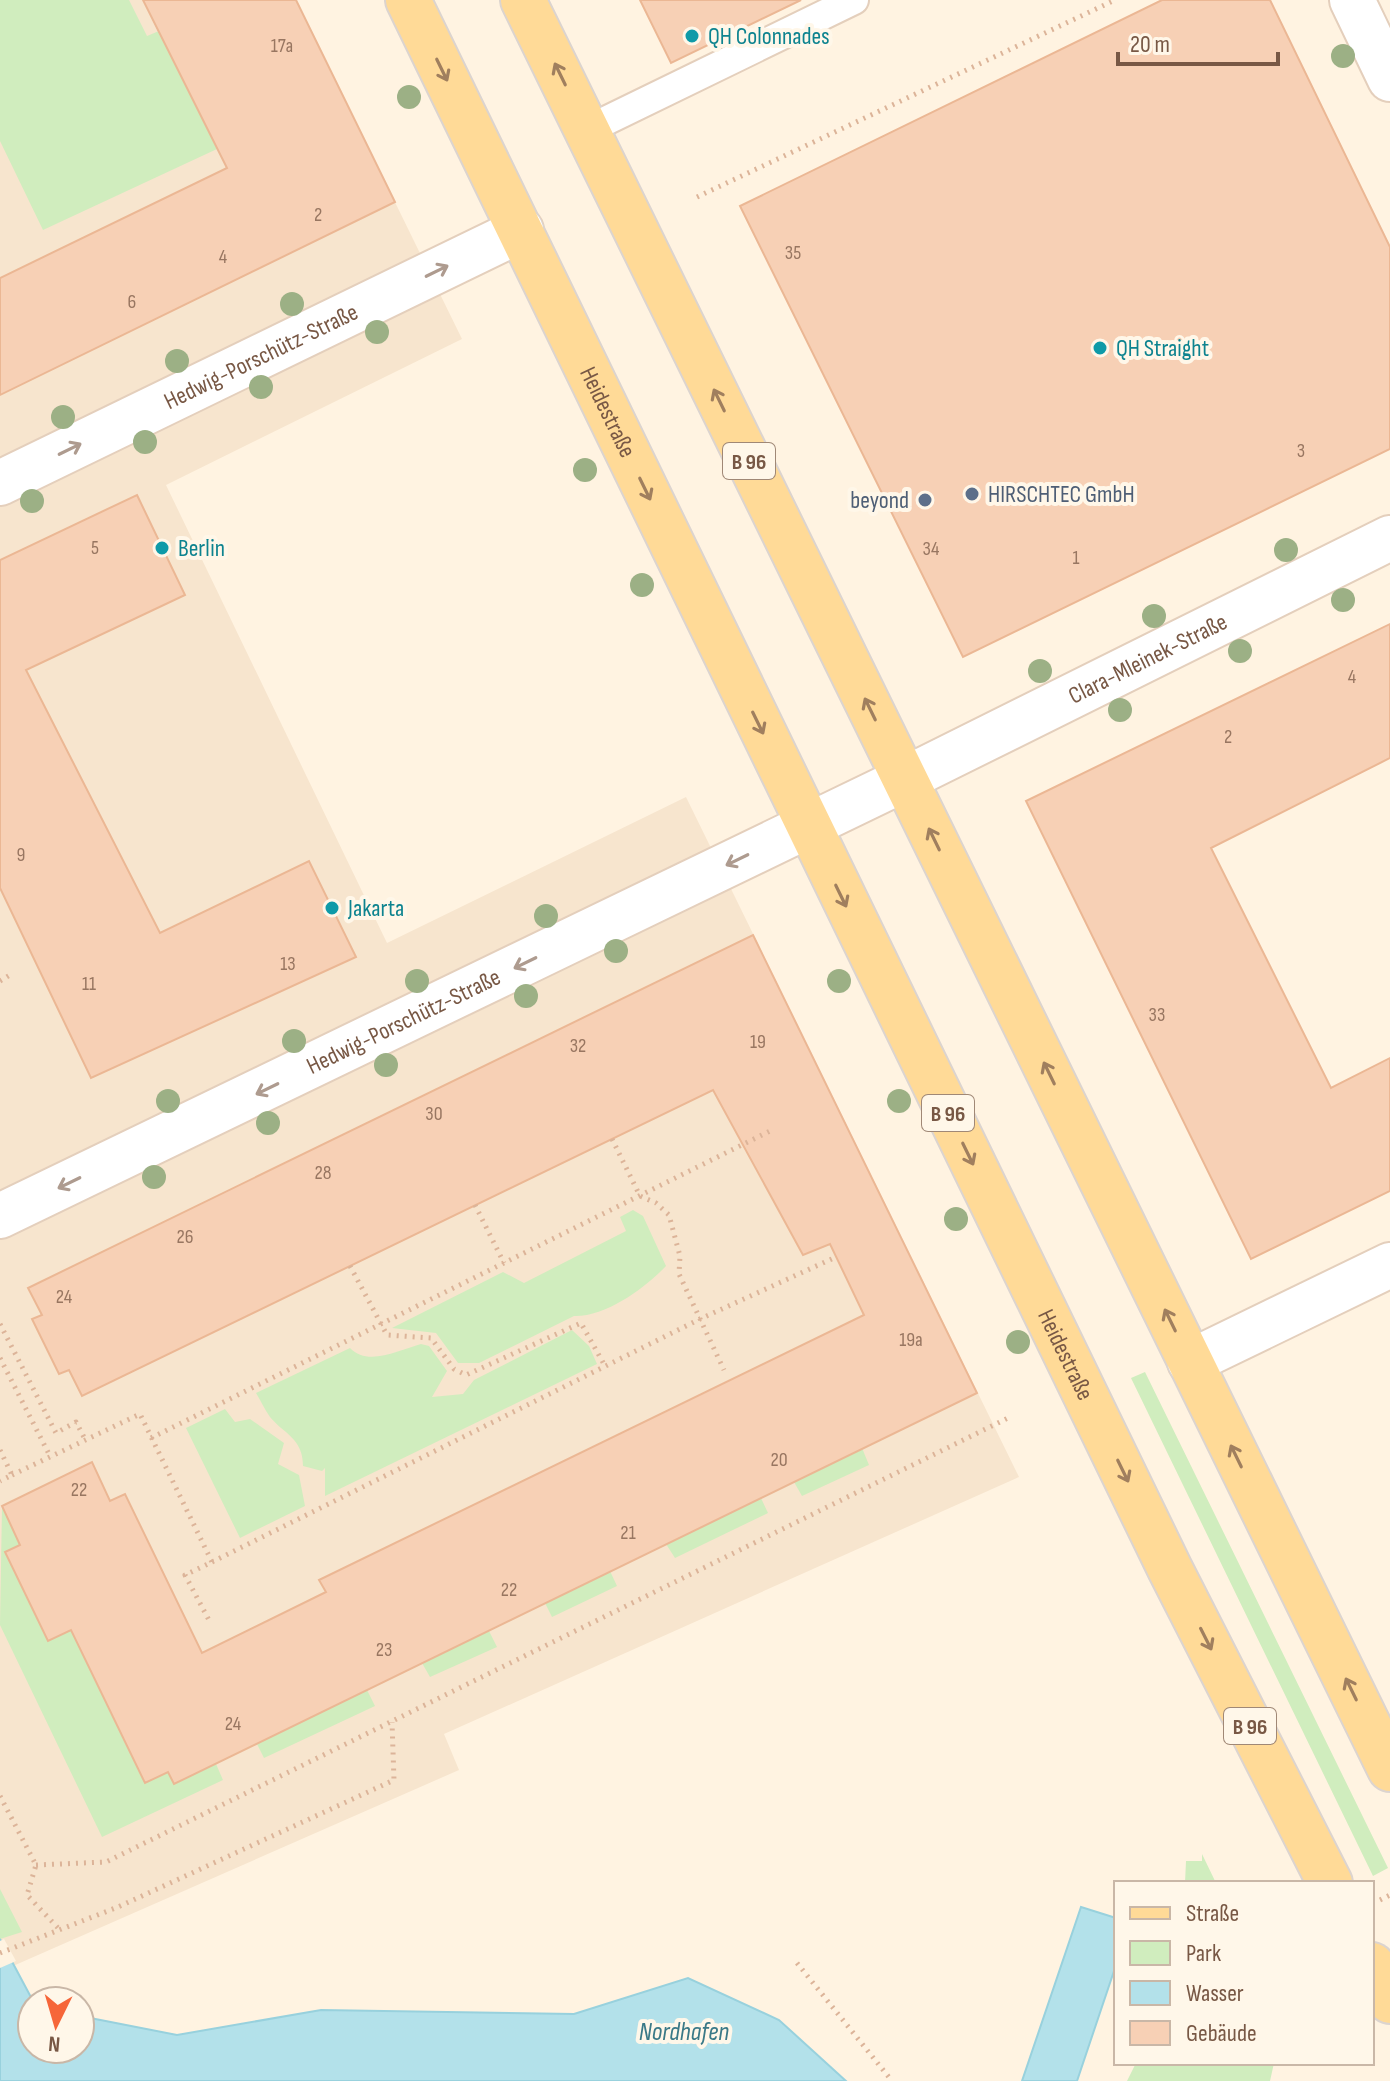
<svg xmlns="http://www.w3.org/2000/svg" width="1390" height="2081" viewBox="0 0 1390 2081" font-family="'Sofia Sans Condensed',sans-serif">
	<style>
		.residential { fill: #f7e5ce }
		.green { fill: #d0edbe }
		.water { fill: #b3e1ea; stroke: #98d1dd; stroke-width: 2 }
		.pier { fill: #fff3e1 }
		.building { fill: #f7d0b5; stroke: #ebb794; stroke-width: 2 }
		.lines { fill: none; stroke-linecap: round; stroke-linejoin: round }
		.service-casing { stroke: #e4cfbc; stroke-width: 32 }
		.minor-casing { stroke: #e4cfbc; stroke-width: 48 }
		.primary-casing { stroke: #dcd4cf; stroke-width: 48 }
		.path { stroke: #dcb499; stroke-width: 5; stroke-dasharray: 2 6; stroke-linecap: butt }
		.service { stroke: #fff; stroke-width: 28 }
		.minor { stroke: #fff; stroke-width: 44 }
		.primary { stroke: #ffda97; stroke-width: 44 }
		.tree { fill: #9cb085 }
		.oneway { stroke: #a07f5e }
		.oneway2 { stroke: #ae9b8f }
		.culture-dot { fill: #0f9aa8; stroke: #fff7e9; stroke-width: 3 }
		.service-dot { fill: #5c6f8a; stroke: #fff7e9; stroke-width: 3 }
		.labels { text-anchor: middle; stroke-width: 8; stroke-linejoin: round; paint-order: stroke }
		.number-label { font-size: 20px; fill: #987661 }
		.shield { fill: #fff7e9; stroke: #a08876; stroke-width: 2 }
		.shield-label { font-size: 22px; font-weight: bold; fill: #785845 }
		.culture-label { font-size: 24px; fill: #0d838f; stroke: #fff7e9; text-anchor: start }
		.street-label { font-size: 24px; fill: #785845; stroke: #fff7e9 }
		.service-label { font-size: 24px; fill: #4e5e75; stroke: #fff7e9; text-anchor: start }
		.water-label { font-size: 26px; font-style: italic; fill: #3a7987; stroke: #fff7e9 }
	</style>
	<rect width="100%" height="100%" fill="#fff3e1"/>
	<!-- residential -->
	<path class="residential" d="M 0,0 L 296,0 L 462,339 L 166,485 L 387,943 L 686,797 L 1019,1477 L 444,1734 L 459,1770 L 13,1966 L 0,1939 Z"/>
	<!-- green -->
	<path class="green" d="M 0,0 L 129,0 L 147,36 L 159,31 L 217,149 L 43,230 L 0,141 Z
		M 633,1210 L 643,1216 L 666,1266 C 645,1288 606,1317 574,1316 L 479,1363 L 458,1363 L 436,1333 L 392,1328 L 503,1272 L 524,1283 L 626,1231 L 620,1217 Z
		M 572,1330 L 589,1346 L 597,1364 L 325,1496 L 325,1468 L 322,1471 L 303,1466 C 303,1438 284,1434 270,1417 C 265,1410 261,1401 256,1393 L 350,1348 C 368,1367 399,1350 421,1344 L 429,1346 L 447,1371 L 432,1397 L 463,1394 L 474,1380 Z
		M 1145,1372 L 1388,1868 L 1373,1876 L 1131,1378 Z
		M 225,1409 L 235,1422 L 250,1419 L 284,1443 L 278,1464 L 299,1475 L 305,1506 L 240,1538 L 186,1428 Z
		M 862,1448 L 869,1465 L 802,1496 L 794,1482 Z
		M 761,1498 L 768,1513 L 675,1558 L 666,1544 Z
		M 2,1506 L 20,1545 L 6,1552 L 84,1623 L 105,1701 L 145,1783 L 168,1772 L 174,1784 L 216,1764 L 223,1780 L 102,1837 L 0,1625 Z
		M 610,1571 L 617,1586 L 552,1617 L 545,1603 Z
		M 489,1631 L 497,1647 L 430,1677 L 422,1663 Z
		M 367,1690 L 375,1706 L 264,1758 L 257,1744 Z
		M 1202,1854 L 1216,1883 L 1185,1883 L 1186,1861 L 1202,1861 Z
		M 0,1889 L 22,1932 L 0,1939 Z
		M 1136,2063 L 1274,2063 L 1270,2081 L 1127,2081 Z"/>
	<!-- water -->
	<path class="water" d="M 1081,1907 L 1116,1918 L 1116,1965 L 1077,2081 L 1022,2081 Z
		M 0,1939 L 33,2001 L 32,2049 L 80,2049 L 80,2016 L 177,2035 L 321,2010 L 574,2014 L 688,1978 L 779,2020 L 846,2081 L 0,2081 Z"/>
	<!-- pier -->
	<path class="pier" d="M 4,1939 L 16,1961 L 0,1968 L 0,1941 Z"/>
	<!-- building -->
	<path class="building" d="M 143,0 L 296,0 L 395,202 L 0,395 L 0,278 L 227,168 Z
		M 640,0 L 801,0 L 671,63 Z
		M 1162,0 L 1270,0 L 1390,247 L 1390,449 L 963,657 L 740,206 Z
		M 137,495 L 185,595 L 26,670 L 160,933 L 309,861 L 356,957 L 91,1078 L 0,888 L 0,560 Z
		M 1390,624 L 1390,758 L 1211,848 L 1331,1088 L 1390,1058 L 1390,1191 L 1251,1259 L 1026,801 Z
		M 753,935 L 977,1393 L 174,1784 L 168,1772 L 145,1783 L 71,1630 L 48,1641 L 5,1552 L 20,1545 L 2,1506 L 92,1462 L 110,1501 L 125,1494 L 202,1653 L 326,1592 L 319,1580 L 864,1315 L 830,1244 L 803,1255 L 713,1090 L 82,1396 L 69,1370 L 59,1374 L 32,1319 L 42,1315 L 28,1288 Z"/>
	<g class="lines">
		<!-- service casing -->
		<g class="service-casing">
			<path id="service" d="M 587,130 L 854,0"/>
		</g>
		<!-- minor casing -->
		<g class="minor-casing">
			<g id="minor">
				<path d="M 1352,0 L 1390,79"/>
				<path id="s1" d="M 0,483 L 521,230"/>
				<path id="s2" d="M 0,1216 L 905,779 L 1390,538"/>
				<path d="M 1190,1362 L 1390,1265"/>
			</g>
		</g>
		<!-- primary casing -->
		<g class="primary-casing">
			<g id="primary">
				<path id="s3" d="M 408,0 L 1170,1569 L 1330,1883"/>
				<path d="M 523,0 L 1390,1769"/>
				<path d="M 1372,1965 L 1390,2001"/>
			</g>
		</g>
		<!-- path -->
		<path class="path" d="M 697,197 L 1115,0
			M 0,981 L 13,973
			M 612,1139 L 640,1196 L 656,1203 L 669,1215 L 680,1256 L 679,1274 L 724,1370
			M 475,1205 L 504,1263
			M 350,1266 L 387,1335 L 431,1338 L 454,1369 L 466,1375 L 581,1323 L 605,1366
			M 0,1324 L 56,1433 L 76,1422 L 86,1441
			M 0,1358 L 51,1458
			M 151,1438 L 772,1130
			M 0,1450 L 12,1475 L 0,1481
			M 12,1475 L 140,1414 L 212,1562 L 185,1575 L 210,1622
			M 212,1562 L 700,1319 L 836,1257
			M 0,1796 L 36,1865 L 27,1895 L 59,1929
			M 36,1865 L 106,1862 L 1008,1418
			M 1380,1900 L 1390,1895
			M 0,1953 L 118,1907 L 394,1780 L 392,1722
			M 797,1963 L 892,2081"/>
		<!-- service -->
		<use href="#service" class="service"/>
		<!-- minor -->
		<use href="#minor" class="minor"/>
		<!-- primary -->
		<use href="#primary" class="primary"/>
	</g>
	<!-- trees -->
	<g class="tree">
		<circle cx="1343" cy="56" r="12"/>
		<circle cx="409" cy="97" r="12"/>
		<circle cx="292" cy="304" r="12"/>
		<circle cx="377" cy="332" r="12"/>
		<circle cx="177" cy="361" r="12"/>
		<circle cx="261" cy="387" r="12"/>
		<circle cx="63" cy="417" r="12"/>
		<circle cx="145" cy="442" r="12"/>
		<circle cx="585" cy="470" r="12"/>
		<circle cx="32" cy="501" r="12"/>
		<circle cx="1286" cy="550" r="12"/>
		<circle cx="642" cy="585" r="12"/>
		<circle cx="1343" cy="600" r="12"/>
		<circle cx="1154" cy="616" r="12"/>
		<circle cx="1240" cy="651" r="12"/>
		<circle cx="1040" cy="671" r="12"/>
		<circle cx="1120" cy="710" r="12"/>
		<circle cx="546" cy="916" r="12"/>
		<circle cx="616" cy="951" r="12"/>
		<circle cx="417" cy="981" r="12"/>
		<circle cx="839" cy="981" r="12"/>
		<circle cx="526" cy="996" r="12"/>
		<circle cx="294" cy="1041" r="12"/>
		<circle cx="386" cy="1065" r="12"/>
		<circle cx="168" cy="1101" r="12"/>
		<circle cx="899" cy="1101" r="12"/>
		<circle cx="268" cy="1123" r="12"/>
		<circle cx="154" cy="1177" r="12"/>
		<circle cx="956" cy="1219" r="12"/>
		<circle cx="1018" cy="1342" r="12"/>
	</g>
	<!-- one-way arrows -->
	<defs><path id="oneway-shaft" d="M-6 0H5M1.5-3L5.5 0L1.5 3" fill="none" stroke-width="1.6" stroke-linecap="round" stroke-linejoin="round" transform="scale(2)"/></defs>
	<g class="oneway">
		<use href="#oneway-shaft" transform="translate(442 70) rotate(64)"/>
		<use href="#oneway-shaft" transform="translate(560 74) rotate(-116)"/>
		<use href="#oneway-shaft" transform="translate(719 400) rotate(-116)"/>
		<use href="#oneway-shaft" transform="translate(645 489) rotate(64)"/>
		<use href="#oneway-shaft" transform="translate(870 709) rotate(-116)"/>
		<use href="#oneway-shaft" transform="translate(758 723) rotate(64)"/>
		<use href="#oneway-shaft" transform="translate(934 839) rotate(-116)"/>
		<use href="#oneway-shaft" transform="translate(841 896) rotate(64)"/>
		<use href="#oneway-shaft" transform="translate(1049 1073) rotate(-116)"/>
		<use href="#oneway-shaft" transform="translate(968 1154) rotate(64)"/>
		<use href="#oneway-shaft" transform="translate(1170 1320) rotate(-116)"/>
		<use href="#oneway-shaft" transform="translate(1236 1456) rotate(-116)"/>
		<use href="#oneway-shaft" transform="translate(1123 1471) rotate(64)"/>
		<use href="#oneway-shaft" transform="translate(1206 1639) rotate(63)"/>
		<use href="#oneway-shaft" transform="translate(1351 1689) rotate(-116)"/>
	</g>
	<g class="oneway2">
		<use href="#oneway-shaft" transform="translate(437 271) rotate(-26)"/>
		<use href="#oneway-shaft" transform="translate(70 449) rotate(-26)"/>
		<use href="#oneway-shaft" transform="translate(737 860) rotate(154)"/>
		<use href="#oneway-shaft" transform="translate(525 963) rotate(154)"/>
		<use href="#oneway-shaft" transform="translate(267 1089) rotate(154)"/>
		<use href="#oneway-shaft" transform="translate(69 1183) rotate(154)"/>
	</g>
	<!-- markers -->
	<g class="culture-dot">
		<circle cx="692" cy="36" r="8"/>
		<circle cx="1100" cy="348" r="8"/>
		<circle cx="162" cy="548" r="8"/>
		<circle cx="332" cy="908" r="8"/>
	</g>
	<g class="service-dot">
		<circle cx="972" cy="494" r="8"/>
		<circle cx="925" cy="500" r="8"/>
	</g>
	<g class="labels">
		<!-- number labels -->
		<g class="number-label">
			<text x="282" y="52">17a</text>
			<text x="318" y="221">2</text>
			<text x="793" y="259">35</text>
			<text x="223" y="263">4</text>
			<text x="132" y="308">6</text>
			<text x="1301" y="457">3</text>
			<text x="95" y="554">5</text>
			<text x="931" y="555">34</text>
			<text x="1076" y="564">1</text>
			<text x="1352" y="683">4</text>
			<text x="1228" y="743">2</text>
			<text x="21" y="861">9</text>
			<text x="288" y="970">13</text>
			<text x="89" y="990">11</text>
			<text x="1157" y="1021">33</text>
			<text x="758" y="1048">19</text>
			<text x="578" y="1052">32</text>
			<text x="434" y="1120">30</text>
			<text x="323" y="1179">28</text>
			<text x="185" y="1243">26</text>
			<text x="64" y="1303">24</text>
			<text x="911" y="1346">19a</text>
			<text x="779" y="1466">20</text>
			<text x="79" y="1496">22</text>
			<text x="628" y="1539">21</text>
			<text x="509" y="1596">22</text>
			<text x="384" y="1656">23</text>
			<text x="233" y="1730">24</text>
		</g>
		<!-- shield labels -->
		<g class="shield">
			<rect x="723" y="443" width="52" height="36" rx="6"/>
			<rect x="922" y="1095" width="52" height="36" rx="6"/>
			<rect x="1224" y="1708" width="52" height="36" rx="6"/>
		</g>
		<g class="shield-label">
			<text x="749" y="469">B 96</text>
			<text x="948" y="1121">B 96</text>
			<text x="1250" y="1734">B 96</text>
		</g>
		<!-- culture labels -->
		<g class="culture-label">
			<text x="708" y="44">QH Colonnades</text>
			<text x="1116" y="356">QH Straight</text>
			<text x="178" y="556">Berlin</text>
			<text x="348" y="916">Jakarta</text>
		</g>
		<!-- street labels -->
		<g class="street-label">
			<text dy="8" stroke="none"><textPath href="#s1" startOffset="290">Hedwig-Porschütz-Straße</textPath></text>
			<text dy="8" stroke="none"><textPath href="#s3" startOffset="458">Heidestraße</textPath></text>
			<text dy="8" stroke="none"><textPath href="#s2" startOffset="1276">Clara-Mleinek-Straße</textPath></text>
			<text dy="8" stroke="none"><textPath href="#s2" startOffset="448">Hedwig-Porschütz-Straße</textPath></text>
			<text dy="8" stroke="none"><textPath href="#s3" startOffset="1506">Heidestraße</textPath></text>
		</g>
		<!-- service labels -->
		<g class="service-label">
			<text x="988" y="502">HIRSCHTEC GmbH</text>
			<text x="909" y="508" text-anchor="end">beyond</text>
		</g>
		<!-- water labels -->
		<g class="water-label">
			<text x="684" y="2040">Nordhafen</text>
		</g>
	</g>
	<!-- legend -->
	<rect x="1114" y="1881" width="260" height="184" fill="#fff7e9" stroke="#c9b7a7" stroke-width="2"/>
	<rect x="1130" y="1907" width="40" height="12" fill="#ffda97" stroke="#c9b7a7" stroke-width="2"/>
	<text x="1186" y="1921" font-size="24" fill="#785845">Straße</text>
	<rect x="1130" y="1941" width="40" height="24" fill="#d0edbe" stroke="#c9b7a7" stroke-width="2"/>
	<text x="1186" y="1961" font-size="24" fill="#785845">Park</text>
	<rect x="1130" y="1981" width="40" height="24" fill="#b3e1ea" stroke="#c9b7a7" stroke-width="2"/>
	<text x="1186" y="2001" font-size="24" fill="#785845">Wasser</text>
	<rect x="1130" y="2021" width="40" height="24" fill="#f7d0b5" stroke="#c9b7a7" stroke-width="2"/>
	<text x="1186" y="2041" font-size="24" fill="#785845">Gebäude</text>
	<!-- north arrow -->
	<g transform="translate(56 2025) rotate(185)"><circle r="38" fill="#fff7e9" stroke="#c9b7a7" stroke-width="2"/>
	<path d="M0-6L14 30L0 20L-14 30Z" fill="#f66639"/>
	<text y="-12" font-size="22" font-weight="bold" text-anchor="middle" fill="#785845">N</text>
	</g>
	<!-- scale -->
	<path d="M1118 52v12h160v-12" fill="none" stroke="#785845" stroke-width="4"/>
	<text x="1130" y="52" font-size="24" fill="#785845" stroke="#fff7e9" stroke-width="6" paint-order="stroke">20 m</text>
</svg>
